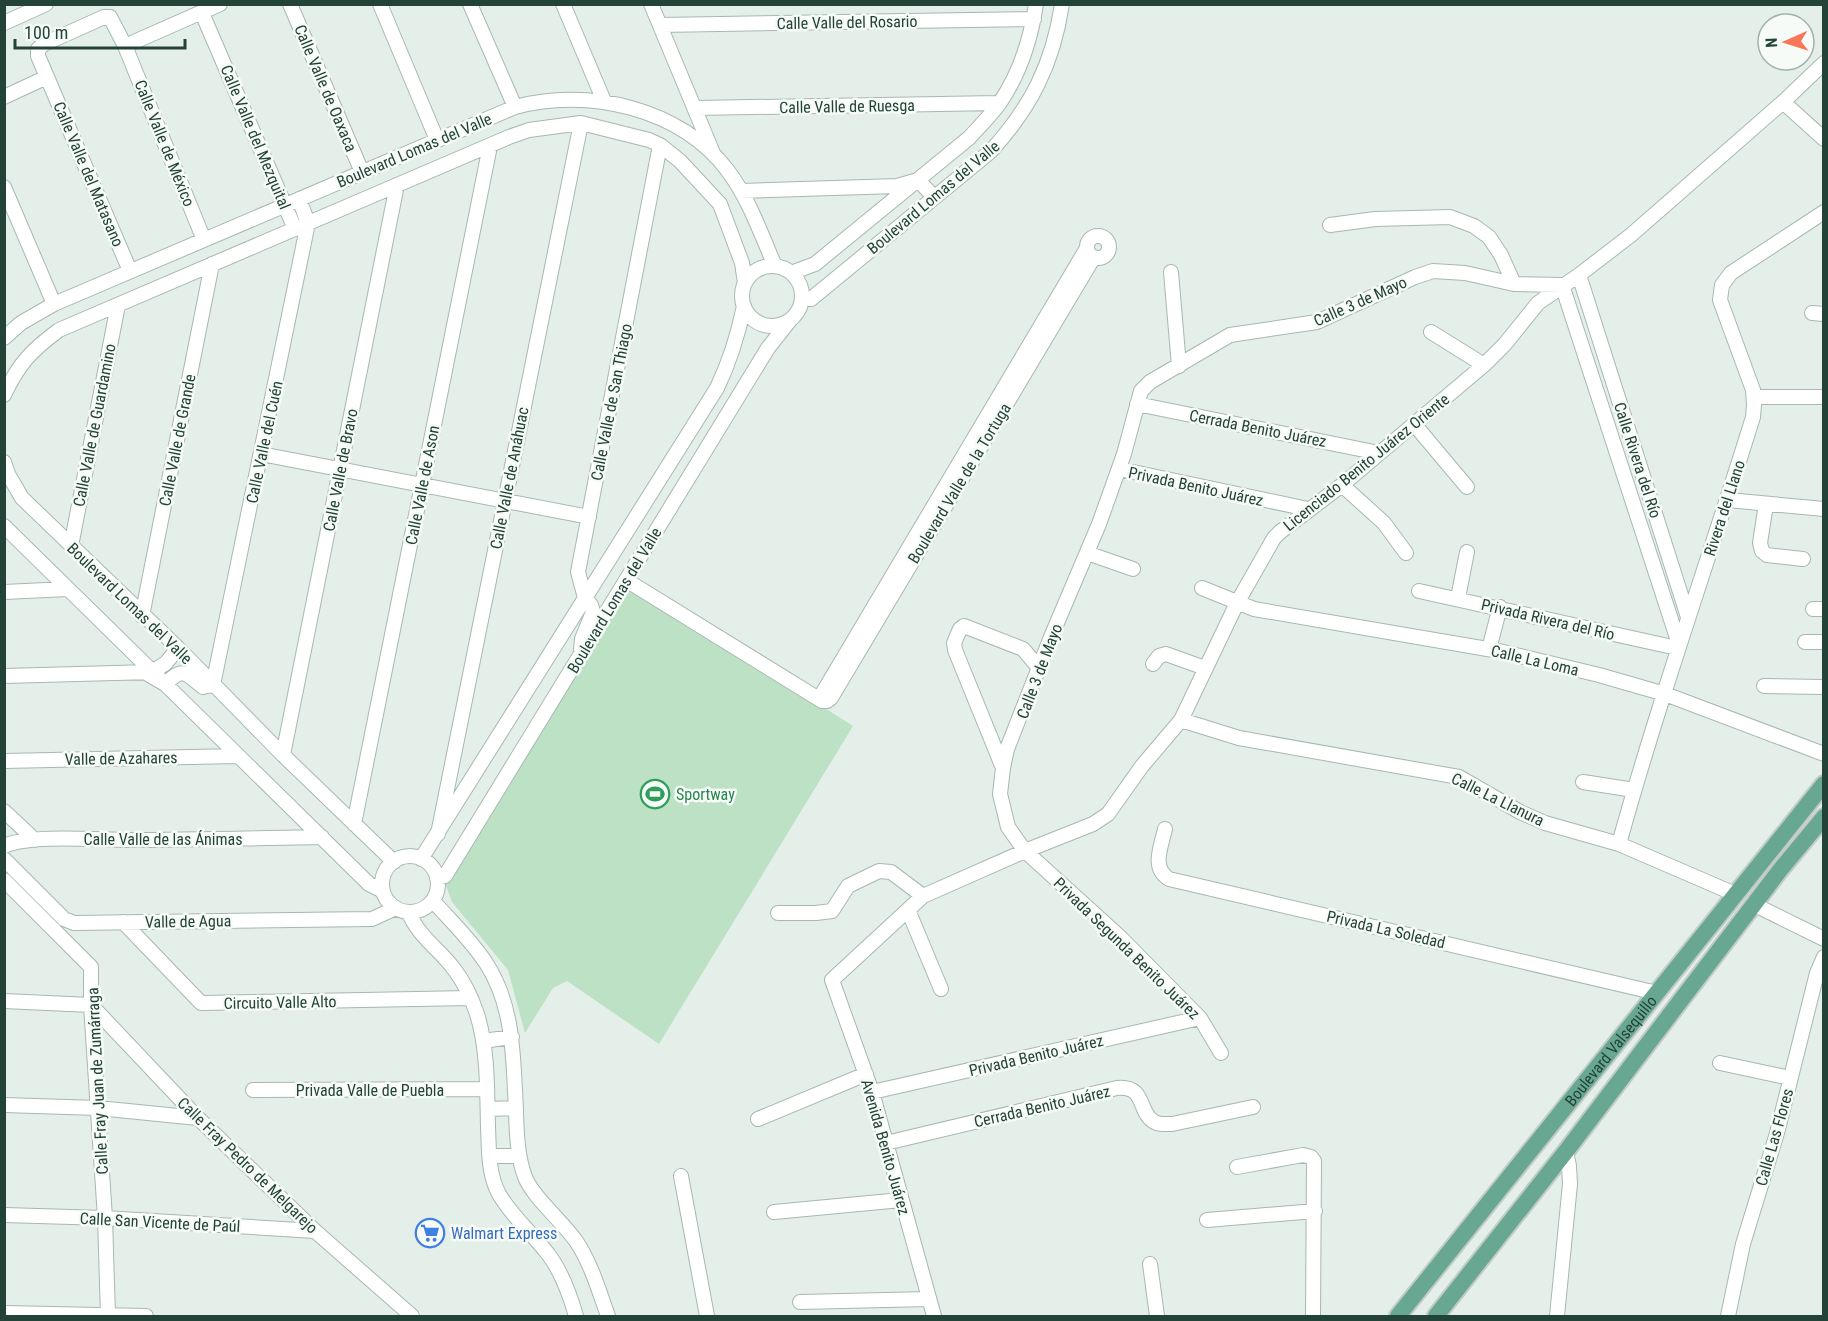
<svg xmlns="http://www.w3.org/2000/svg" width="1828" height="1321" viewBox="0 0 1828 1321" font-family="'Roboto Condensed',sans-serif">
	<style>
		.green { fill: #bde1c5 }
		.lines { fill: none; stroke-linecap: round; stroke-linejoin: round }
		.minor-casing { stroke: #a7b8b1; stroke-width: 16 }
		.major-casing { stroke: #c1cac7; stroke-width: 20 }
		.minor { stroke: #fff; stroke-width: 14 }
		.major { stroke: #68a792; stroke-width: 16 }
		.labels { text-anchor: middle; stroke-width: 5; stroke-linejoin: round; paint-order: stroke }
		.street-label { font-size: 16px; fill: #234338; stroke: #f6fbf8 }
		.leisure-label { font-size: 16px; fill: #27864d; stroke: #f6fbf8; text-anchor: start }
		.shop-label { font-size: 16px; fill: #366cbe; stroke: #f6fbf8; text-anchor: start }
	</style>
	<rect width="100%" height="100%" fill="#e5efea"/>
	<!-- green -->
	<path class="green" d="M 629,584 L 853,726 L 659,1044 L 567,981 L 553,988 L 525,1033 L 508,970 L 452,902 L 445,883 L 455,862 Z"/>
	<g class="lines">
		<!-- minor casing -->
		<g class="minor-casing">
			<path id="minor" d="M 290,4 L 362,172
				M 380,4 L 437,140
				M 470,4 L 515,107
				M 563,4 L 604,101
				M 651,4 L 713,153
				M 202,13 L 295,229
				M 4,23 L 46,4
				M 660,25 L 1034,19
				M 125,46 L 220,4
				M 4,97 L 47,77
				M 1783,102 L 1824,139
				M 695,108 L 999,103
				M 4,187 L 54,304
				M 741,191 L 897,186 L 918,180 L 934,197
				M 1330,225 L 1375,219 L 1450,217 L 1474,226 L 1489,237 L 1501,255 L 1514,284
				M1087 247a11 11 0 1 1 22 0a11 11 0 1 1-22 0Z
				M742 296a30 30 0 1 1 60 0a30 30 0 1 1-60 0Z
				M 130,271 L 38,56 L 38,49 L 44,44 L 104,17 L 110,17 L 125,46 L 204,240
				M 1171,272 L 1179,366
				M 791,273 L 815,264 L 969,138 C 979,127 990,116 999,104 C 1019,75 1031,38 1036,4
				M 1579,275 L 1688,617
				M 1562,285 L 1679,644
				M 802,298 L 811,299 L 991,151 C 1031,107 1053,64 1062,4
				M 1812,313 L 1824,314
				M 1431,332 L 1484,365
				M 4,338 L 21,323 L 54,304 L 515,107 C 587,87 681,108 728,171 C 749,199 761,234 775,266
				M 4,395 C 19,363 32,350 59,330 L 509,137 L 529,130 L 581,123 L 649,140 L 660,145 L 680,161 L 720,204 L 742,263 L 745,283
				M 1754,397 L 1824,397
				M 1137,404 L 1379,453
				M 1414,424 L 1467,487
				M 261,454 L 589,517
				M 4,462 L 8,474 L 22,498 L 178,648 L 283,755 L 394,862
				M 1119,469 L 1308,509
				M 1342,485 L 1384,523 L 1406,553
				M 1728,500 L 1824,509
				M 1766,504 L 1760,543 L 1762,551 L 1767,555 L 1803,559
				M 4,526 L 369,884 L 383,891
				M 71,546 L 118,305
				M 1087,553 L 1133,569
				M 626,580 L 822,701 L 827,701 L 831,698 L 1094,257
				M 1202,588 L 1254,609 L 1499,651 L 1599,675 L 1665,694 L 1824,754
				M 1419,591 L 1677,648
				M 4,592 L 68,589
				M 1458,598 L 1467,552
				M 1813,609 L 1824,609
				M 142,616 L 212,264
				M 1805,642 L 1824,642
				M 581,649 L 582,639 L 593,612 L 591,605 L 585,598 L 578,572 L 660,145
				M 1489,649 L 1500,607
				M 1153,664 L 1159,656 L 1166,654 L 1205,668
				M 146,673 L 165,684 C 184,667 184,672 203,687 L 213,685 L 308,223 L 299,199
				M 4,676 L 152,672 L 166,663 L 178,648
				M 1764,686 L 1824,687
				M 819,699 L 1087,248
				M 1181,720 L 1239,738 L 1459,777 L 1520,812 L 1545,823 L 1619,844 L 1735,894
				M 283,755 L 397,185
				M 4,761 L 238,756
				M 1003,768 L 955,650 L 954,643 L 960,629 L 964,626 L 1023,649 L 1039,668
				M 1583,782 L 1634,790
				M 4,811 L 35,840
				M 354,824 L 490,146
				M 1165,829 C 1161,847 1151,868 1169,879 L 1657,993
				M 438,834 L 581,123
				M 1619,844 C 1659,700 1709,559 1753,417 L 1754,405 L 1753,390 L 1720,300 L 1722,285 L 1731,273 L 1824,212
				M 4,846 C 31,834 97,840 128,840 C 193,840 257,838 322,837
				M382 884a28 28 0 1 1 56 0a28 28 0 1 1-56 0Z
				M 4,859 L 64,919 L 74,923 L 372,919 L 396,908
				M 421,859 L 717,388 C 730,361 738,335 744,306
				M 437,878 L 445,876 L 768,348 L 791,319
				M 4,880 L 91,967 L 91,1005 L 105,1218 L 108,1316
				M 433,901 C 451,921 471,940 486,963 C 511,1001 513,1047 515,1091 C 517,1119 515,1150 525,1177 C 533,1197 562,1221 576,1241 C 591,1263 599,1291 608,1316
				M 1753,904 L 1824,939
				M 908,910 L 941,989
				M 409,913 C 418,936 440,950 454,969 C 464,982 472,999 477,1014 C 488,1049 487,1090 488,1127 C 489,1149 488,1174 499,1194 C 512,1217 533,1234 548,1254 C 562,1272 570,1295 576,1316
				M 778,913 L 816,913 L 832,911 L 848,886 L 879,871 L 891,872 L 923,896
				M 123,922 L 201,1003 L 471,998
				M 4,1001 L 91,1005
				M 91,1005 L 198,1118 L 315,1231 L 412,1316
				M 483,1041 L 512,1037
				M 1221,1053 L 1200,1018 L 1121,938 L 1025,851 L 1008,827 L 1000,794 L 1003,768 L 1007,749 L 1051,637 L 1099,524 L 1124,454 L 1141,391 L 1150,382 L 1230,335 L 1317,322 L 1415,277 L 1433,271 L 1465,273 L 1514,284 L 1562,285
				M 1720,1063 L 1790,1078
				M 253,1090 L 487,1089
				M 872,1092 L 1200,1018
				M 4,1105 L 98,1108 L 198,1118
				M 488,1109 L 516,1108
				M 758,1119 L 866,1074
				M 886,1143 L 1117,1088 C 1146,1085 1138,1112 1153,1121 C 1158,1125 1166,1124 1172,1124 L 1253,1107
				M 490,1156 L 519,1156
				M 1237,1167 L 1303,1155 L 1311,1157 L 1314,1161 L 1313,1316
				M 681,1176 L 707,1316
				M 774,1212 L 901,1200
				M 4,1215 L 105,1218 L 315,1231
				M 1207,1220 L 1315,1211
				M 1150,1264 L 1157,1316
				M 800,1302 L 929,1299
				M 4,1313 L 146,1316
				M 934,1316 L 872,1092 L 832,980 L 923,896 L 1025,851 L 1093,824 L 1108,814 L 1142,766 L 1181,720 L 1237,603 L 1274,538 L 1280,532 L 1342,485 L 1484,365 L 1505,344 L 1538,303 L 1579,275 L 1631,235 L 1783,102 L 1824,63
				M 1557,1316 L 1570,1184 L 1569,1166 L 1566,1152
				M 1728,1316 L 1743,1244 L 1777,1133 L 1817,973 L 1824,957"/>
		</g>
		<!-- major casing -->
		<g class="major-casing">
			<g id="major">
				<path id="s1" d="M 1398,1316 L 1824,784"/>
				<path d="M 1436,1316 L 1567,1150 L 1780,870 L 1824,817"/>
			</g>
		</g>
		<!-- minor -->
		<use href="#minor" class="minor"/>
		<!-- major -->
		<use href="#major" class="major"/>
	</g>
	<!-- icons -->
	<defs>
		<g id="stadium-ring" transform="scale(1.5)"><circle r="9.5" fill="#f6fbf8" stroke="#2e9e5b" stroke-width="1.5"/><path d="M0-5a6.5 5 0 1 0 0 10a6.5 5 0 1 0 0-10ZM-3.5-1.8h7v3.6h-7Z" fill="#2e9e5b"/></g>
		<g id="supermarket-ring" transform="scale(1.5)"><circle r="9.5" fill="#f6fbf8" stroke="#3f7fe0" stroke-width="1.5"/><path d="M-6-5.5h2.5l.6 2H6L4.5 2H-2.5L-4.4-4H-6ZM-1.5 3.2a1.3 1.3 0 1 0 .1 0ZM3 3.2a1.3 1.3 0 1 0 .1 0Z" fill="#3f7fe0"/></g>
	</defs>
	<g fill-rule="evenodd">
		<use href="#stadium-ring" x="655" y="794"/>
		<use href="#supermarket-ring" x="430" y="1233"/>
	</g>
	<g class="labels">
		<!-- street labels -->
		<g class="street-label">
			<text transform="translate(847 22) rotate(-1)" y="6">Calle Valle del Rosario</text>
			<text transform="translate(326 88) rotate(67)" y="6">Calle Valle de Oaxaca</text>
			<text transform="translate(847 106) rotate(-1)" y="6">Calle Valle de Ruesga</text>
			<text transform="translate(256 137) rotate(67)" y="6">Calle Valle del Mezquital</text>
			<text transform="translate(165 143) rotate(68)" y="6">Calle Valle de México</text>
			<text transform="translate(414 150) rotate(-23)" y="6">Boulevard Lomas del Valle</text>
			<text transform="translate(89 174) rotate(67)" y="6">Calle Valle del Matasano</text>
			<text transform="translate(933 197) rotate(-40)" y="6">Boulevard Lomas del Valle</text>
			<text transform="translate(1360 301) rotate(-24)" y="6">Calle 3 de Mayo</text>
			<text transform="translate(611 402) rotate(-79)" y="6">Calle Valle de San Thiago</text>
			<text transform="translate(94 425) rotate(-79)" y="6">Calle Valle de Guardamino</text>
			<text transform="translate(1258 428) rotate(11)" y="6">Cerrada Benito Juárez</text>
			<text transform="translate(177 440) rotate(-79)" y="6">Calle Valle de Grande</text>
			<text transform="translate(264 442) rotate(-78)" y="6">Calle Valle del Cuén</text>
			<text transform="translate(1638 460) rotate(72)" y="6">Calle Rivera del Río</text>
			<text transform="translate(1366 462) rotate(-39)" y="6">Licenciado Benito Juárez Oriente</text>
			<text transform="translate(340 470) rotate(-79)" y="6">Calle Valle de Bravo</text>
			<text transform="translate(509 478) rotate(-79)" y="6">Calle Valle de Anáhuac</text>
			<text transform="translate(959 483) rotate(-59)" y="6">Boulevard Valle de la Tortuga</text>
			<text transform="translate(422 485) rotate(-79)" y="6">Calle Valle de Ason</text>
			<text transform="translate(1196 486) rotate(12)" y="6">Privada Benito Juárez</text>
			<text transform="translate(1724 508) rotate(-72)" y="6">Rivera del Llano</text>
			<text transform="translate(614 600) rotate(-59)" y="6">Boulevard Lomas del Valle</text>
			<text transform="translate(130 603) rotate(44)" y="6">Boulevard Lomas del Valle</text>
			<text transform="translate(1548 619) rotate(13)" y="6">Privada Rivera del Río</text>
			<text transform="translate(1535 660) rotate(13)" y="6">Calle La Loma</text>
			<text transform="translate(1039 671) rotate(-69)" y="6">Calle 3 de Mayo</text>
			<text transform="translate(121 758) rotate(-1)" y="6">Valle de Azahares</text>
			<text transform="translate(1498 799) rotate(26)" y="6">Calle La Llanura</text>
			<text x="163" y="845">Calle Valle de las Ánimas</text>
			<text transform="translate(188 921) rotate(-1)" y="6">Valle de Agua</text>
			<text transform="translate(1386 929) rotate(13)" y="6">Privada La Soledad</text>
			<text transform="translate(1127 948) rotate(44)" y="6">Privada Segunda Benito Juárez</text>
			<text transform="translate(280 1002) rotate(-1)" y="6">Circuito Valle Alto</text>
			<text dy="6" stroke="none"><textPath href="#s1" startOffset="340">Boulevard Valsequillo</textPath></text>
			<text transform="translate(1036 1055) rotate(-13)" y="6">Privada Benito Juárez</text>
			<text transform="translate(97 1081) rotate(-93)" y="6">Calle Fray Juan de Zumárraga</text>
			<text x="370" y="1096">Privada Valle de Puebla</text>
			<text transform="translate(1042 1106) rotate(-13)" y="6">Cerrada Benito Juárez</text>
			<text transform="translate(1774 1137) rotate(-74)" y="6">Calle Las Flores</text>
			<text transform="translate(886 1147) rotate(74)" y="6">Avenida Benito Juárez</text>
			<text transform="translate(248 1165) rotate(44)" y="6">Calle Fray Pedro de Melgarejo</text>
			<text transform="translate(160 1222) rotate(3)" y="6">Calle San Vicente de Paúl</text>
		</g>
		<!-- leisure labels -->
		<g class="leisure-label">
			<text x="676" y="800">Sportway</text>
		</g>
		<!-- shop labels -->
		<g class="shop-label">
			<text x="451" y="1239">Walmart Express</text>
		</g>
	</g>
	<!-- border -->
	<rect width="1828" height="1321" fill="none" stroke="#234338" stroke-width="12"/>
	<!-- north arrow -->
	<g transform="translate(1786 42) rotate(267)"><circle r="28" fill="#f6fbf8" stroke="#a2b1ab" stroke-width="1.5"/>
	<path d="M0-4.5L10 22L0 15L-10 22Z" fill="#f97659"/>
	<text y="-9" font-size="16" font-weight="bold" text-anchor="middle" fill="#234338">N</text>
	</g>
	<!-- scale -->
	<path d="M15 39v9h170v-9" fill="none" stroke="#234338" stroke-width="3"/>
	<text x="24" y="39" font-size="18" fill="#234338" stroke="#f6fbf8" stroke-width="4.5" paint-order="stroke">100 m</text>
</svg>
